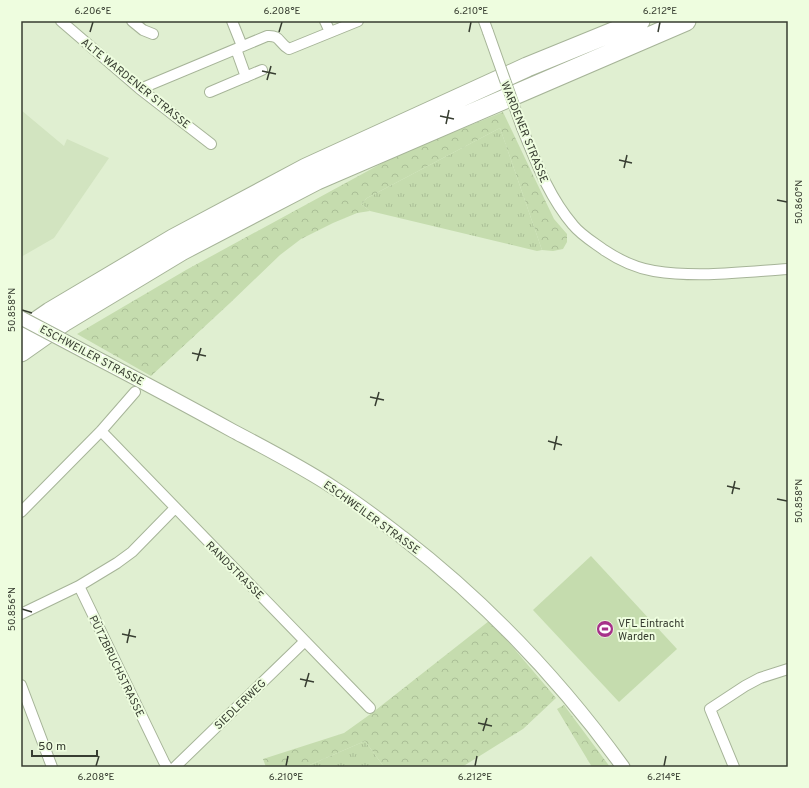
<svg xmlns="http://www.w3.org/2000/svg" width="809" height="788" viewBox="0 0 809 788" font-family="Overpass,sans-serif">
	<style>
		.built { fill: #d2e4c0 }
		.grass { fill: url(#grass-tufts) }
		.forest { fill: url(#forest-crowns) }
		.pitch { fill: #c5dcae }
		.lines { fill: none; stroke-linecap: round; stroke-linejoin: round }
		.minor-casing { stroke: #a6b498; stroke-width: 12 }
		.tertiary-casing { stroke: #a6b498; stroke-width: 15 }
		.motorway-casing { stroke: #a6b498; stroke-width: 21 }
		.minor { stroke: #fff; stroke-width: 10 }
		.tertiary { stroke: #fff; stroke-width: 13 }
		.motorway { stroke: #fff; stroke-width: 19 }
		.minor-bridge-casing { stroke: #a6b498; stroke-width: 12; stroke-linecap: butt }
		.tertiary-bridge-casing { stroke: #a6b498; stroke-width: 15; stroke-linecap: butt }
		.minor-bridge { stroke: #fff; stroke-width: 10 }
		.tertiary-bridge { stroke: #fff; stroke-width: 13 }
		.ticks { fill: none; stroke: #373d31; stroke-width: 1.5 }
		.labels { text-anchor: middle; stroke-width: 4; stroke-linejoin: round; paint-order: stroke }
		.street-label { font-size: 11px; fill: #373d31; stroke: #eefddf }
		.poi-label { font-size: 11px; fill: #373d31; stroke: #eefddf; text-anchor: start }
		.neatline { fill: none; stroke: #373d31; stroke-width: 1.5 }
		.ticks-label { font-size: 10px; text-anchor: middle; fill: #373d31 }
	</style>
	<defs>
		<pattern id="grass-tufts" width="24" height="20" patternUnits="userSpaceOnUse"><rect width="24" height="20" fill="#c5dcae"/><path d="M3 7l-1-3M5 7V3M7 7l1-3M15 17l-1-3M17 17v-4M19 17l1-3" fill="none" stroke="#aabe96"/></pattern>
		<pattern id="forest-crowns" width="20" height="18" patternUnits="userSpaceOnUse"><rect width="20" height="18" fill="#c5dcae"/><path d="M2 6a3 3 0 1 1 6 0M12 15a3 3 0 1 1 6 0" fill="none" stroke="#aabe96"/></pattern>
	</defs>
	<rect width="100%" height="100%" fill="#e0efd1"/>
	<!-- built -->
	<path class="built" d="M 21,110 L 64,146 L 67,139 L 109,158 L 54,238 L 21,257 Z"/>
	<!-- grass -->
	<path class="grass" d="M 500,128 L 542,250 L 537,251 L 370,211 L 361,204 L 367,198 Z
		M 365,741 L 384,767 L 305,767 Z"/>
	<!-- forest -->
	<path class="forest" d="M 503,112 L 554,219 L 567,234 L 567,242 L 563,249 L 553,251 L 542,250 L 500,128 L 367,198 L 361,204 L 370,211 L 357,213 L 333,223 L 301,239 L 280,255 L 230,303 L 151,376 L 77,334 L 186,270 L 397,155 Z
		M 489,621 L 505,638 L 556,698 L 523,729 L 462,767 L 384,767 L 365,741 L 305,767 L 266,767 L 263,759 L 344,733 L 372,713 Z
		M 564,705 L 610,767 L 592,767 L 557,709 Z"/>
	<!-- pitch -->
	<path class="pitch" d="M 591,556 L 677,649 L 619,702 L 533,610 Z"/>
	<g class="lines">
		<!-- minor casing -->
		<g class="minor-casing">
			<path id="minor" d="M 61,21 L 140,89 L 211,144
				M 132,21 L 143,30 L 153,34
				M 232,21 L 242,46
				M 325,21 L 330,32
				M 484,21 L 488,32
				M 236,49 L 246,77
				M 140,89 L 267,36 C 281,35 278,43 289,49 L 358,21
				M 210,92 L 262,70
				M 522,128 C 536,162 549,197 573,225 C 581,235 593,242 604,250 C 619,260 636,268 654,271 C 698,278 744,272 788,269
				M 101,431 L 370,708
				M 21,512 L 101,431 L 135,392
				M 79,586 L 164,762 L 167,767
				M 21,614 L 79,586 L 117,563 L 132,552 L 175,508
				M 21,685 L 52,767
				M 175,767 L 305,641
				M 734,767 L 710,709 L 745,686 L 760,678 L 788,669"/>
		</g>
		<!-- tertiary casing -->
		<g class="tertiary-casing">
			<path id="tertiary" d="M 91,355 C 139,380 186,405 233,431 C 267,449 302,467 334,488 C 358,503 381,521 403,538 C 488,604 561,681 623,767"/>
		</g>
		<!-- motorway casing -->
		<g class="motorway-casing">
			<path id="motorway" d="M 21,332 L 50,312 L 173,239 L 306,168 L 527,67 L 640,21
				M 21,352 L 65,321 L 181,251 L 317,180 L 686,21"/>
		</g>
		<!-- minor -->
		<use href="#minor" class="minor"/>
		<!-- tertiary -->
		<use href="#tertiary" class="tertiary"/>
		<!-- motorway -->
		<use href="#motorway" class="motorway"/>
		<!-- minor-bridge casing -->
		<g class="minor-bridge-casing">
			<path id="minor-bridge" d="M 488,32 L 522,128"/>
		</g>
		<!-- tertiary-bridge casing -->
		<g class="tertiary-bridge-casing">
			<path id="tertiary-bridge" d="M 21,318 L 91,355"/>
		</g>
		<!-- minor-bridge -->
		<use href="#minor-bridge" class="minor-bridge"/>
		<!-- tertiary-bridge -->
		<use href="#tertiary-bridge" class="tertiary-bridge"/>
	</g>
	<!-- ticks -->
	<path class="ticks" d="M 90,32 L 93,22M 279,32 L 282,22M 469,32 L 471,22M 658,32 L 660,22M 262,71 L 276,74M 267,80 L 271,66M 440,116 L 454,119M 446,124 L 449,110M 619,160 L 632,163M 624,168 L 627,155M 777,200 L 787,202M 22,310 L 32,313M 192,353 L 206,356M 197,361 L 201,348M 370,397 L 384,400M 375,406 L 379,392M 548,441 L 562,445M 554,450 L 557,436M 727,486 L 740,489M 732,494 L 735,481M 777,499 L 787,501M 22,609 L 32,612M 122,634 L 136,637M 127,643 L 130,629M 300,679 L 314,682M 305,687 L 309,673M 478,723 L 492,726M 483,731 L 487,718M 96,766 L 99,756M 286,766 L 288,756M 475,766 L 477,756M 664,766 L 666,756"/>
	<!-- icons -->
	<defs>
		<g id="stadium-disc" transform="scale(0.9)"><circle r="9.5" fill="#a6318a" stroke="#eefddf"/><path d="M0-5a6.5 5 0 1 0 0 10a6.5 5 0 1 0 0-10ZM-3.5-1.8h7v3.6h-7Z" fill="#fff"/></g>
	</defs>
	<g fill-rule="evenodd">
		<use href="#stadium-disc" x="605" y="629"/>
	</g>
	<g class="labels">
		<!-- street labels -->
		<g class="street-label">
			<text transform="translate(136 83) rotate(39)" y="4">ALTE WARDENER STRASSE</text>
			<text transform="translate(525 132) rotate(68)" y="4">WARDENER STRASSE</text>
			<text transform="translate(92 355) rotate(28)" y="4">ESCHWEILER STRASSE</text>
			<text transform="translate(372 517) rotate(36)" y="4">ESCHWEILER STRASSE</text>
			<text transform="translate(235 570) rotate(45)" y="4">RANDSTRASSE</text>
			<text transform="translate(117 666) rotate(64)" y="4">PÜTZBRUCHSTRASSE</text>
			<text transform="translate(240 704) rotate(-44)" y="4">SIEDLERWEG</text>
		</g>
		<!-- poi labels -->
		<g class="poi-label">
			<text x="618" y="627">VFL Eintracht<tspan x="618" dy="13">Warden</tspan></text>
		</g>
	</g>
	<!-- border -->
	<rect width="809" height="788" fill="none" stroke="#eefddf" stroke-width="44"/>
	<!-- scale -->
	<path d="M32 750v6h65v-6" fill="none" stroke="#373d31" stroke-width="2"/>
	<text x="38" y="750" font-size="12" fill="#373d31" stroke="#eefddf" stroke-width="3" paint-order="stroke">50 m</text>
	<rect x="22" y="22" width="765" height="744" class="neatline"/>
	<g class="ticks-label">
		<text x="93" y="14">6.206°E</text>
		<text x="282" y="14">6.208°E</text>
		<text x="471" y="14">6.210°E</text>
		<text x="660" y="14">6.212°E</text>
		<text transform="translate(798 202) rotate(-90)" y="4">50.860°N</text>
		<text transform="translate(11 310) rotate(-90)" y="4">50.858°N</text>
		<text transform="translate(798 501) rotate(-90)" y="4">50.858°N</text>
		<text transform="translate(11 609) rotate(-90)" y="4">50.856°N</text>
		<text x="96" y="780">6.208°E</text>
		<text x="286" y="780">6.210°E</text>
		<text x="475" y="780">6.212°E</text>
		<text x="664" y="780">6.214°E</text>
	</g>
</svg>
